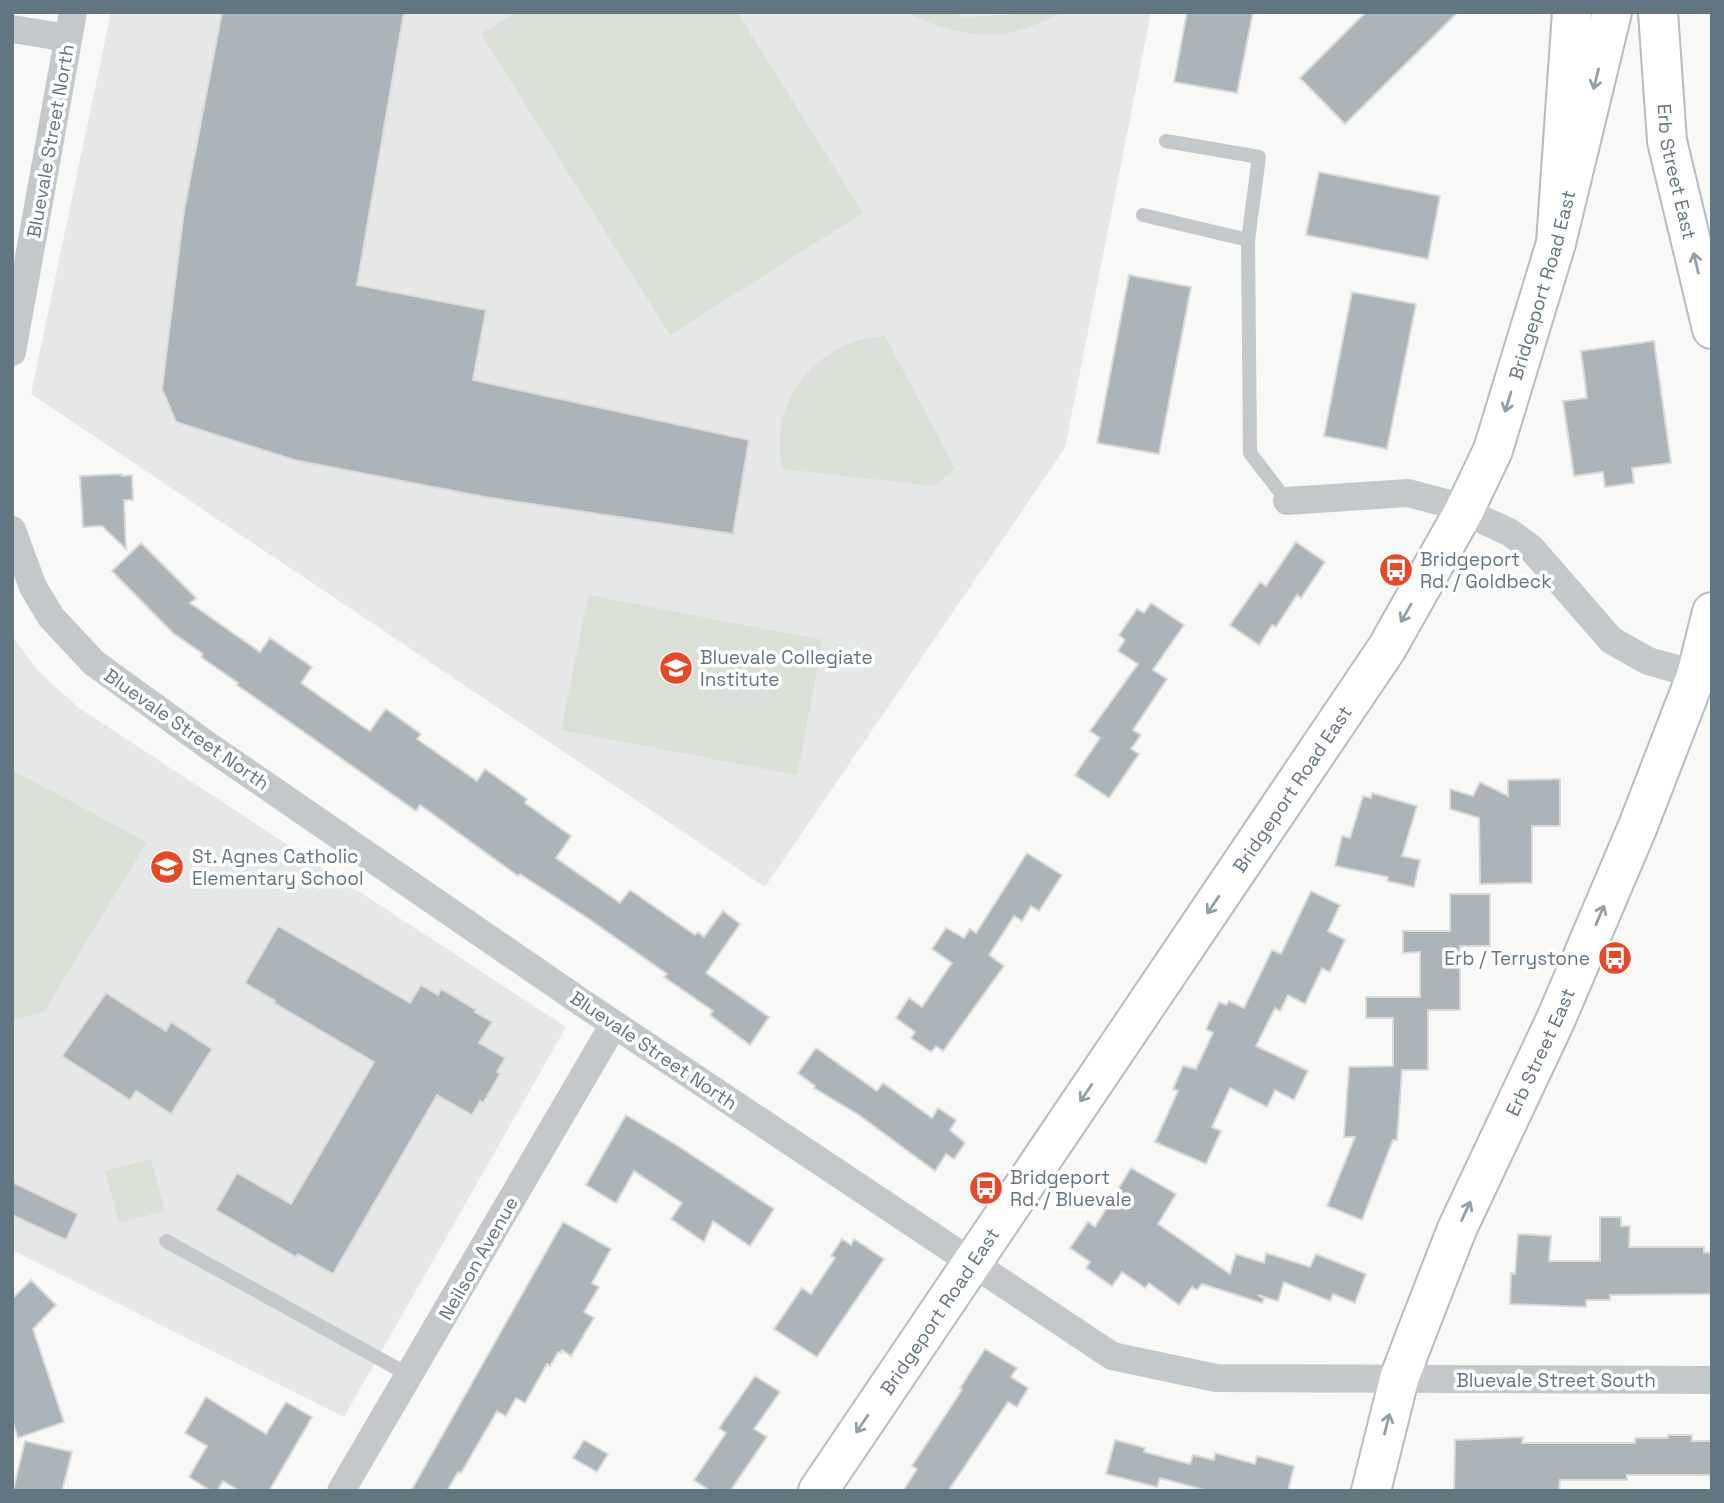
<svg xmlns="http://www.w3.org/2000/svg" width="1724" height="1503" viewBox="0 0 1724 1503" font-family="'Space Grotesk',sans-serif">
	<style>
		.built { fill: #e6e8e7 }
		.green { fill: #dae0d6 }
		.building { fill: #aab4b9; stroke: #dadad8; stroke-width: 2 }
		.lines { fill: none; stroke-linecap: round; stroke-linejoin: round }
		.secondary-casing { stroke: #b6bcc0; stroke-width: 42 }
		.motorway-casing { stroke: #b6bbbe; stroke-width: 42 }
		.service { stroke: #c3c9cb; stroke-width: 14 }
		.minor { stroke: #c3c9cb; stroke-width: 28 }
		.secondary { stroke: #fff; stroke-width: 38 }
		.motorway { stroke: #fff; stroke-width: 38 }
		.oneway { stroke: #919fa7 }
		.labels { text-anchor: middle; stroke-width: 7; stroke-linejoin: round; paint-order: stroke }
		.street-label { font-size: 19px; fill: #627681; stroke: #fff }
		.poi-label { font-size: 19px; fill: #627681; stroke: #fff; text-anchor: start }
	</style>
	<rect width="100%" height="100%" fill="#f8f8f6"/>
	<!-- built -->
	<path class="built" d="M 111,12 L 1151,12 L 1065,448 L 765,887 L 31,394 Z
		M 12,636 L 38,671 L 79,708 L 566,1027 L 344,1417 L 12,1250 Z"/>
	<!-- green -->
	<path class="green" d="M 516,12 L 737,12 L 863,213 L 670,335 L 481,34 Z
		M 908,12 L 950,12 L 964,17 L 1008,15 L 1014,12 L 1061,12 C 1047,22 1015,33 998,35 C 975,38 926,25 908,12 Z
		M 885,336 L 955,468 L 935,486 L 782,469 C 781,459 779,447 780,436 C 783,394 813,356 853,342 C 863,338 875,338 885,336 Z
		M 588,595 L 823,640 L 797,775 L 561,730 Z
		M 12,770 L 147,842 L 44,1012 L 12,1020 Z
		M 151,1159 L 165,1211 L 119,1223 L 105,1171 Z"/>
	<!-- building -->
	<path class="building" d="M 222,12 L 404,12 L 357,285 L 486,310 L 473,380 L 749,440 L 733,534 L 485,497 L 294,460 L 176,422 L 162,389 L 184,211 Z
		M 1187,12 L 1253,12 L 1237,93 L 1174,82 Z
		M 1366,12 L 1458,12 L 1345,124 L 1300,78 Z
		M 1319,172 L 1440,196 L 1428,259 L 1306,235 Z
		M 1129,275 L 1191,287 L 1159,454 L 1097,443 Z
		M 1352,292 L 1416,304 L 1387,449 L 1324,436 Z
		M 1654,341 L 1671,463 L 1632,468 L 1634,483 L 1605,487 L 1603,472 L 1574,476 L 1563,401 L 1587,398 L 1581,351 Z
		M 122,474 L 122,476 L 132,475 L 133,500 L 124,500 L 126,549 L 102,526 L 83,527 L 80,476 Z
		M 1296,542 L 1325,562 L 1301,598 L 1297,595 L 1276,627 L 1272,625 L 1259,645 L 1230,625 L 1260,582 L 1266,586 Z
		M 141,543 L 196,598 L 190,603 L 260,652 L 270,638 L 312,667 L 301,683 L 362,726 L 370,731 L 386,709 L 421,734 L 417,739 L 477,781 L 485,769 L 527,799 L 525,803 L 571,836 L 556,858 L 620,903 L 630,890 L 695,935 L 698,932 L 704,937 L 723,911 L 740,924 L 706,973 L 769,1017 L 750,1045 L 710,1015 L 713,1011 L 664,977 L 667,974 L 589,919 L 520,874 L 518,876 L 420,805 L 416,811 L 237,685 L 238,683 L 201,657 L 203,654 L 173,633 L 112,571 Z
		M 1151,603 L 1184,625 L 1153,670 L 1167,679 L 1133,730 L 1141,735 L 1131,749 L 1139,754 L 1109,798 L 1075,775 L 1100,738 L 1090,731 L 1138,664 L 1118,651 L 1125,640 L 1119,635 L 1137,609 L 1144,613 Z
		M 1560,779 L 1560,826 L 1532,826 L 1532,883 L 1480,884 L 1479,818 L 1450,809 L 1450,789 L 1473,796 L 1480,782 L 1508,796 L 1508,780 Z
		M 1372,793 L 1417,806 L 1402,856 L 1420,860 L 1414,887 L 1387,881 L 1388,877 L 1335,866 L 1342,836 L 1350,838 L 1363,796 L 1371,798 Z
		M 1027,853 L 1062,875 L 1039,911 L 1031,906 L 1022,921 L 1014,916 L 989,955 L 1004,966 L 943,1051 L 936,1046 L 931,1052 L 911,1038 L 915,1032 L 896,1018 L 909,998 L 922,1007 L 952,963 L 932,949 L 946,928 L 964,938 L 970,929 L 976,933 Z
		M 1311,891 L 1340,905 L 1328,931 L 1345,940 L 1330,972 L 1322,968 L 1305,1004 L 1288,995 L 1280,1011 L 1275,1008 L 1256,1046 L 1308,1071 L 1294,1100 L 1275,1090 L 1267,1107 L 1230,1088 L 1212,1127 L 1221,1131 L 1206,1164 L 1155,1142 L 1178,1091 L 1173,1089 L 1183,1066 L 1196,1069 L 1213,1033 L 1206,1029 L 1219,1002 L 1226,1005 L 1229,1001 L 1244,1008 L 1272,950 L 1281,954 Z
		M 1450,894 L 1490,894 L 1490,946 L 1460,946 L 1460,1010 L 1428,1010 L 1428,1070 L 1402,1070 L 1397,1140 L 1393,1140 L 1362,1220 L 1327,1206 L 1355,1137 L 1344,1137 L 1349,1067 L 1393,1066 L 1393,1018 L 1366,1018 L 1366,997 L 1420,997 L 1420,952 L 1403,953 L 1403,931 L 1450,931 Z
		M 278,926 L 410,1003 L 421,985 L 438,995 L 441,989 L 476,1010 L 475,1012 L 492,1022 L 479,1043 L 505,1058 L 497,1072 L 500,1074 L 483,1103 L 480,1101 L 472,1115 L 437,1095 L 333,1274 L 298,1254 L 296,1257 L 216,1210 L 237,1173 L 291,1204 L 374,1062 L 274,1003 L 275,1001 L 245,983 Z
		M 106,993 L 166,1031 L 171,1022 L 212,1049 L 171,1114 L 136,1091 L 130,1100 L 62,1056 Z
		M 816,1048 L 877,1091 L 883,1083 L 932,1118 L 938,1108 L 956,1120 L 950,1130 L 965,1143 L 954,1159 L 946,1154 L 935,1171 L 859,1115 L 814,1088 L 815,1086 L 798,1073 Z
		M 626,1115 L 678,1146 L 774,1209 L 750,1246 L 713,1221 L 704,1242 L 671,1219 L 682,1203 L 634,1171 L 616,1203 L 586,1185 Z
		M 1131,1168 L 1176,1194 L 1158,1224 L 1230,1274 L 1236,1254 L 1264,1263 L 1266,1253 L 1310,1267 L 1316,1254 L 1366,1274 L 1355,1303 L 1333,1294 L 1330,1301 L 1284,1282 L 1278,1301 L 1258,1295 L 1264,1299 L 1262,1303 L 1202,1284 L 1197,1290 L 1192,1287 L 1179,1305 L 1149,1283 L 1145,1288 L 1122,1272 L 1112,1286 L 1086,1268 L 1090,1262 L 1070,1248 L 1088,1222 L 1095,1227 Z
		M 12,1182 L 78,1214 L 66,1240 L 12,1215 Z
		M 1600,1217 L 1621,1217 L 1621,1226 L 1630,1226 L 1629,1247 L 1704,1247 L 1704,1252 L 1712,1253 L 1712,1294 L 1610,1295 L 1610,1300 L 1586,1300 L 1586,1307 L 1510,1304 L 1511,1273 L 1515,1274 L 1518,1234 L 1551,1236 L 1549,1261 L 1600,1261 Z
		M 563,1222 L 611,1249 L 592,1283 L 599,1287 L 584,1312 L 594,1318 L 571,1356 L 562,1350 L 561,1353 L 558,1352 L 550,1366 L 547,1364 L 525,1403 L 516,1398 L 506,1416 L 497,1411 L 461,1473 L 458,1472 L 447,1491 L 411,1491 Z
		M 842,1239 L 851,1245 L 854,1239 L 884,1259 L 817,1357 L 774,1329 L 802,1288 L 811,1294 L 835,1258 L 831,1256 Z
		M 31,1280 L 56,1305 L 33,1329 L 64,1422 L 18,1438 L 12,1419 L 12,1299 Z
		M 985,1349 L 1017,1368 L 1011,1377 L 1028,1388 L 1017,1407 L 1008,1402 L 948,1491 L 903,1491 L 917,1469 L 912,1466 L 962,1390 L 960,1388 Z
		M 755,1376 L 780,1392 L 754,1429 L 767,1437 L 730,1491 L 710,1491 L 694,1480 L 726,1433 L 719,1428 Z
		M 206,1397 L 266,1434 L 286,1402 L 312,1417 L 269,1491 L 240,1491 L 223,1481 L 217,1491 L 211,1491 L 189,1477 L 207,1446 L 185,1433 Z
		M 1668,1435 L 1692,1435 L 1692,1441 L 1712,1441 L 1712,1475 L 1627,1475 L 1627,1480 L 1560,1480 L 1559,1491 L 1454,1491 L 1455,1440 L 1523,1437 L 1522,1443 L 1635,1443 L 1635,1438 L 1668,1438 Z
		M 584,1440 L 608,1454 L 597,1472 L 573,1458 Z
		M 1115,1440 L 1145,1448 L 1144,1452 L 1190,1464 L 1193,1455 L 1214,1460 L 1215,1453 L 1255,1464 L 1257,1456 L 1294,1466 L 1288,1491 L 1208,1491 L 1160,1478 L 1157,1487 L 1106,1474 Z
		M 25,1441 L 72,1452 L 62,1491 L 13,1491 Z"/>
	<g class="lines">
		<!-- secondary casing -->
		<g class="secondary-casing">
			<g id="secondary">
				<path id="s1" d="M 1658,12 L 1667,141 L 1712,329"/>
				<path id="s2" d="M 818,1491 L 1387,648 L 1464,511 L 1493,450 L 1556,243 L 1612,12"/>
				<path id="s3" d="M 1371,1491 L 1399,1379 L 1418,1329 L 1457,1229 L 1556,1019 L 1638,826 L 1696,676 L 1712,612"/>
			</g>
		</g>
		<!-- motorway casing -->
		<g class="motorway-casing">
			<path id="motorway" d="M 1556,243 L 1572,12"/>
		</g>
		<!-- service -->
		<path class="service" d="M 1166,141 L 1259,157 L 1248,240
			M 1143,215 L 1248,240 L 1250,453 L 1287,501
			M 166,1241 L 409,1375"/>
		<!-- minor -->
		<path class="minor" d="M 12,29 L 68,38
			M 12,352 L 73,12
			M 1287,501 L 1408,493 L 1446,503 L 1509,532 L 1531,548 L 1611,640 L 1648,661 L 1712,679
			M 12,530 L 33,587 L 51,617 L 94,663 L 210,747 L 584,1004 L 1112,1356 L 1216,1378 L 1712,1380
			M 341,1491 L 614,1024"/>
		<!-- secondary -->
		<use href="#secondary" class="secondary"/>
		<!-- motorway -->
		<use href="#motorway" class="motorway"/>
	</g>
	<!-- one-way arrows -->
	<defs><path id="oneway-shaft" d="M-6 0H5M1.5-3L5.5 0L1.5 3" fill="none" stroke-width="1.6" stroke-linecap="round" stroke-linejoin="round" transform="scale(1.75)"/></defs>
	<g class="oneway">
		<use href="#oneway-shaft" transform="translate(1596 79) rotate(104)"/>
		<use href="#oneway-shaft" transform="translate(1696 263) rotate(-103)"/>
		<use href="#oneway-shaft" transform="translate(1508 402) rotate(107)"/>
		<use href="#oneway-shaft" transform="translate(1406 613) rotate(120)"/>
		<use href="#oneway-shaft" transform="translate(1213 905) rotate(124)"/>
		<use href="#oneway-shaft" transform="translate(1600 915) rotate(-67)"/>
		<use href="#oneway-shaft" transform="translate(1086 1093) rotate(124)"/>
		<use href="#oneway-shaft" transform="translate(1466 1211) rotate(-65)"/>
		<use href="#oneway-shaft" transform="translate(862 1424) rotate(124)"/>
		<use href="#oneway-shaft" transform="translate(1387 1424) rotate(-76)"/>
	</g>
	<!-- icons -->
	<defs>
		<g id="bus-disc" transform="scale(1.75)"><circle r="9.5" fill="#e84825" stroke="#fff"/><path d="M-5-6H5V4H4V6H2V4H-2V6H-4V4H-5ZM-3.5-4V0h7V-4ZM-3.5 1.2v1.5H-2V1.2ZM2 1.2v1.5H3.5V1.2Z" fill="#fff"/></g>
		<g id="school-disc" transform="scale(1.75)"><circle r="9.5" fill="#e84825" stroke="#fff"/><path d="M0-5L7-2L0 1L-7-2ZM-4 1L0 2.5L4 1V4Q0 6-4 4Z" fill="#fff"/></g>
	</defs>
	<g fill-rule="evenodd">
		<use href="#bus-disc" x="1396" y="570"/>
		<use href="#school-disc" x="676" y="668"/>
		<use href="#school-disc" x="167" y="867"/>
		<use href="#bus-disc" x="1615" y="958"/>
		<use href="#bus-disc" x="986" y="1188"/>
	</g>
	<g class="labels">
		<!-- street labels -->
		<g class="street-label">
			<text transform="translate(50 141) rotate(-80)" y="7">Bluevale Street North</text>
			<text dy="7" stroke="none"><textPath href="#s1" startOffset="161">Erb Street East</textPath></text>
			<text dy="7" stroke="none"><textPath href="#s2" startOffset="1414">Bridgeport Road East</textPath></text>
			<text transform="translate(187 729) rotate(35)" y="7">Bluevale Street North</text>
			<text dy="7" stroke="none"><textPath href="#s2" startOffset="847">Bridgeport Road East</textPath></text>
			<text transform="translate(654 1050) rotate(34)" y="7">Bluevale Street North</text>
			<text dy="7" stroke="none"><textPath href="#s3" startOffset="472">Erb Street East</textPath></text>
			<text transform="translate(478 1258) rotate(-60)" y="7">Neilson Avenue</text>
			<text dy="7" stroke="none"><textPath href="#s2" startOffset="217">Bridgeport Road East</textPath></text>
			<text x="1556" y="1387">Bluevale Street South</text>
		</g>
		<!-- poi labels -->
		<g class="poi-label">
			<text x="1420" y="566">Bridgeport<tspan x="1420" dy="22">Rd. / Goldbeck</tspan></text>
			<text x="700" y="664">Bluevale Collegiate<tspan x="700" dy="22">Institute</tspan></text>
			<text x="192" y="863">St. Agnes Catholic<tspan x="192" dy="22">Elementary School</tspan></text>
			<text x="1590" y="965" text-anchor="end">Erb / Terrystone</text>
			<text x="1010" y="1184">Bridgeport<tspan x="1010" dy="22">Rd. / Bluevale</tspan></text>
		</g>
	</g>
	<!-- border -->
	<rect width="1724" height="1503" fill="none" stroke="#627681" stroke-width="28"/>
</svg>
